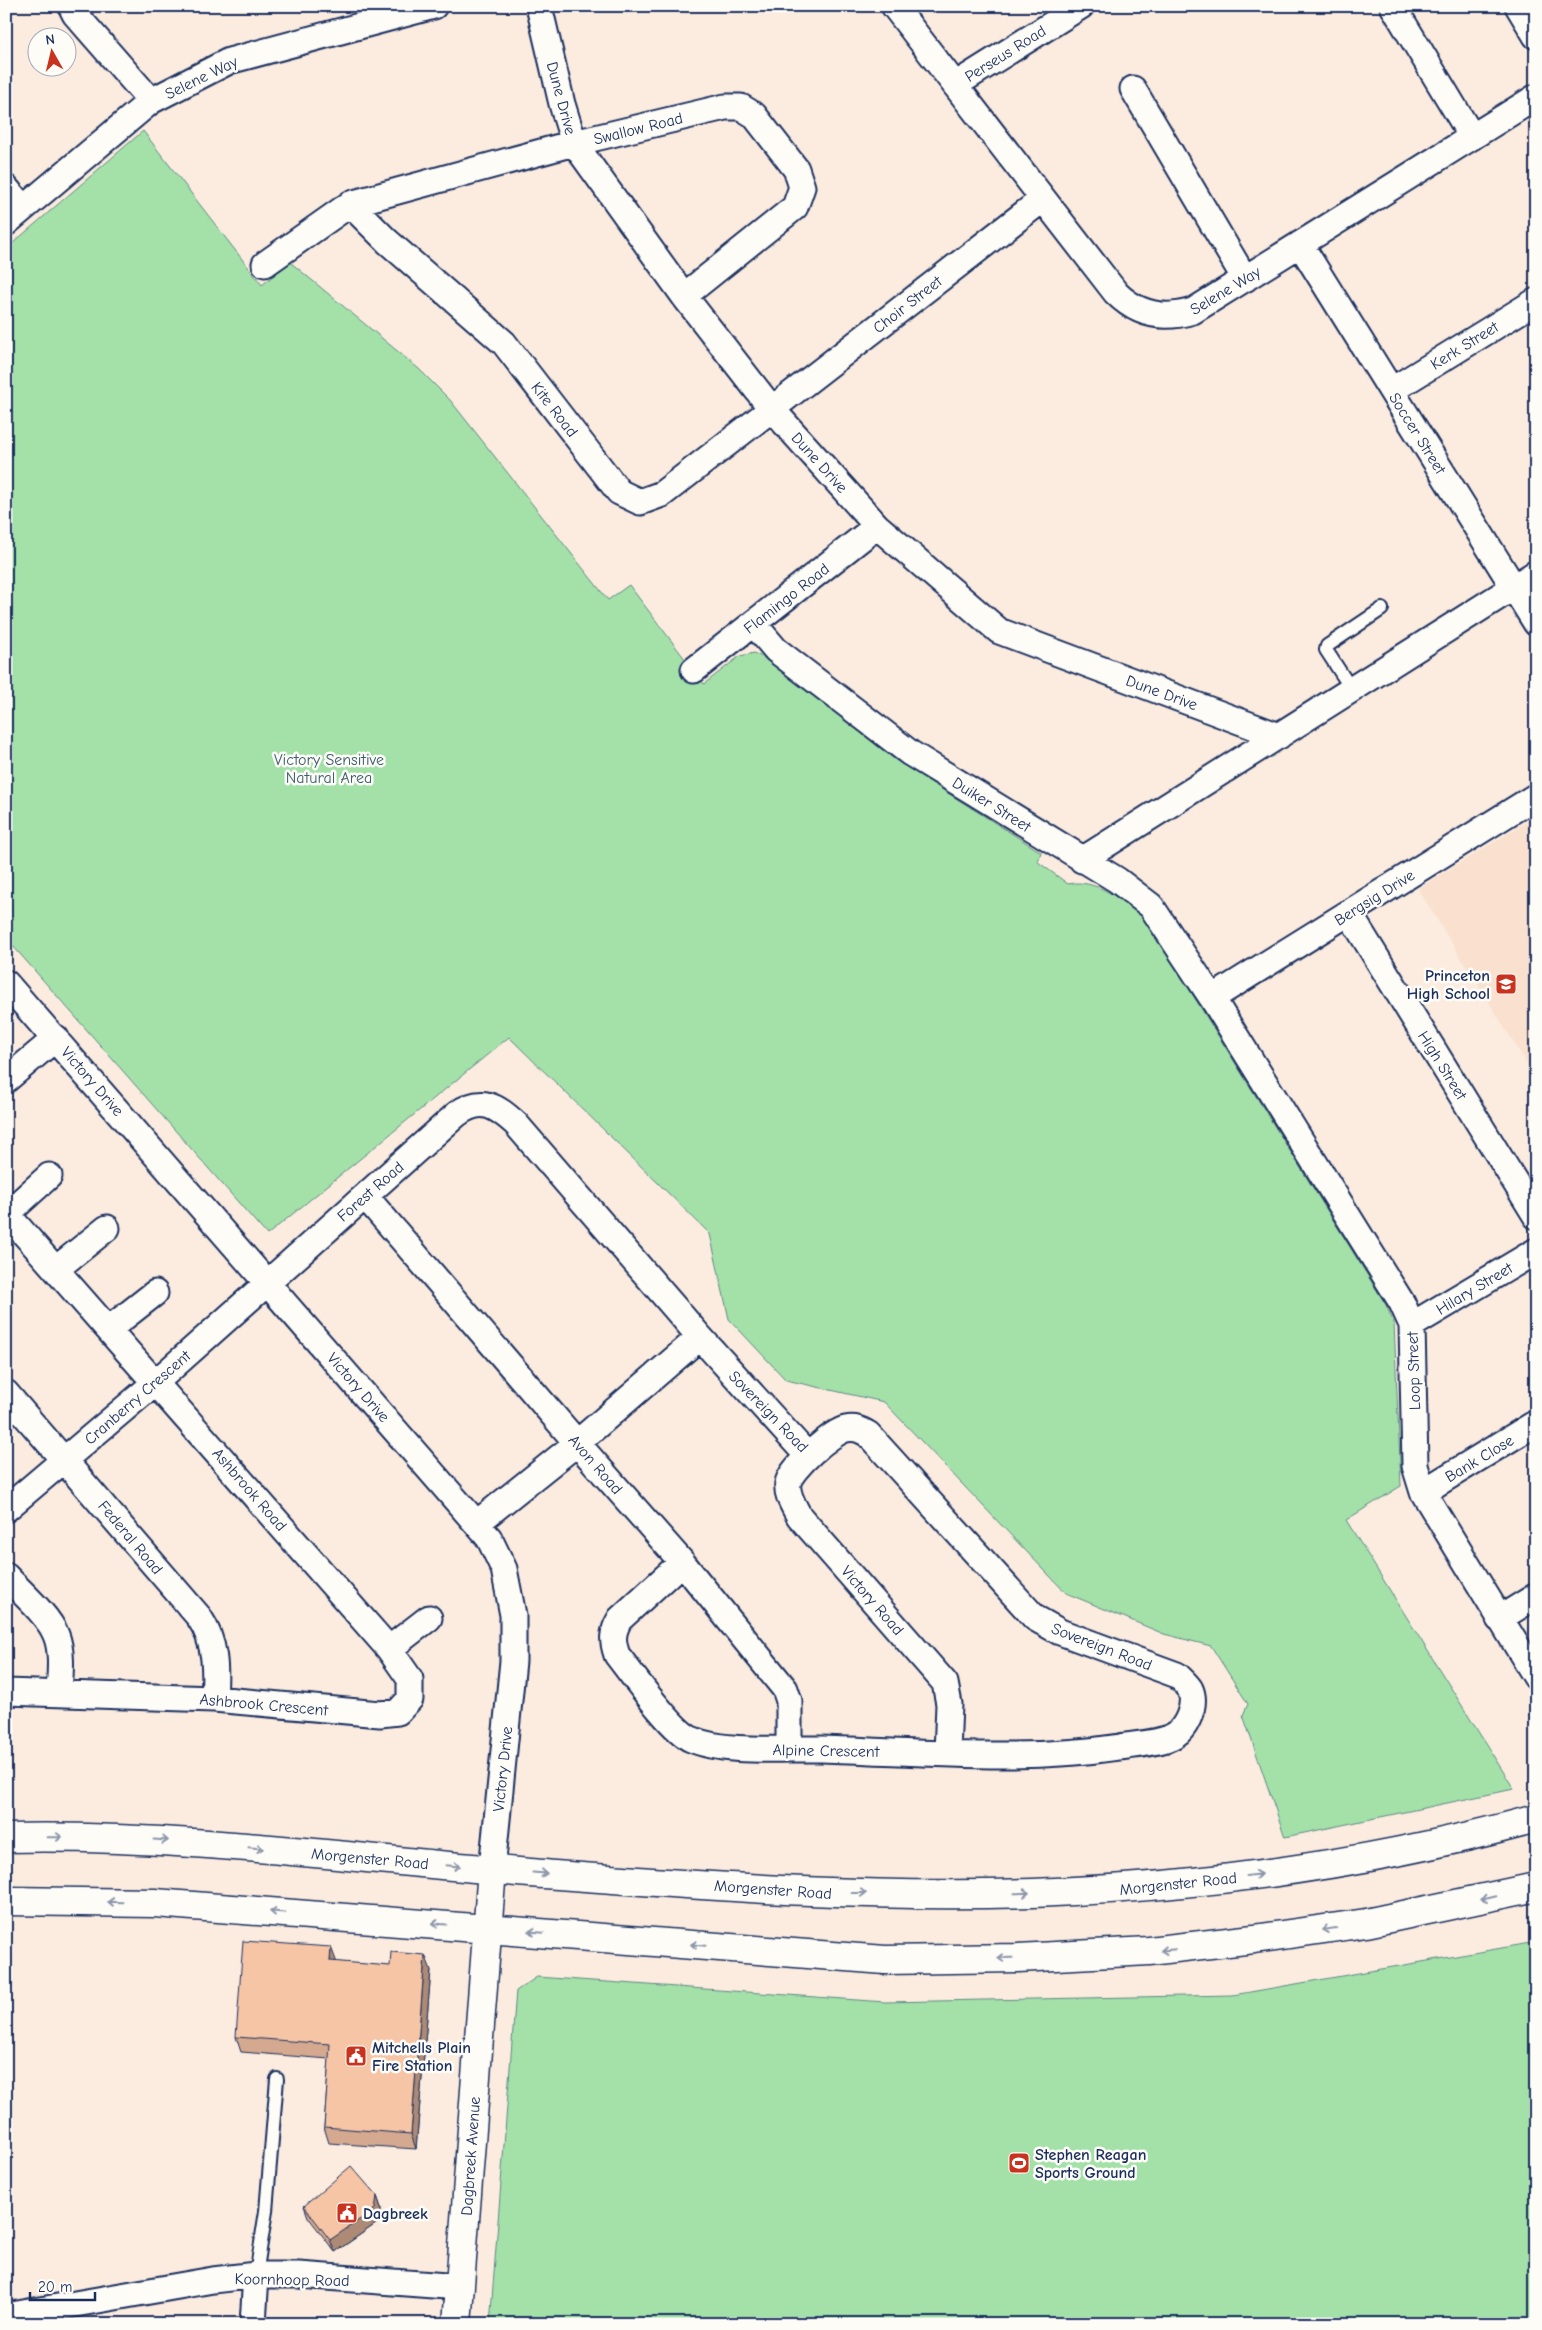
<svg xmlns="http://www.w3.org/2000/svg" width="1542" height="2330" viewBox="0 0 1542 2330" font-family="'Comic Neue',sans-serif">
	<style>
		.built { fill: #fae0ce }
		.green { fill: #a3e1a9; stroke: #5f8884 }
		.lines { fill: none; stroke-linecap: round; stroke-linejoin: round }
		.service-casing { stroke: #1b2f5e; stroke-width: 16 }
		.minor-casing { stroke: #1b2f5e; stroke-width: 29 }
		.tertiary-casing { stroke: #1b2f5e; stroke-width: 31 }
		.secondary-casing { stroke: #1b2f5e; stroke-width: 31 }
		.service { stroke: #fdfcf7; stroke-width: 12 }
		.minor { stroke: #fdfcf7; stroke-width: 25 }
		.tertiary { stroke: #fdfcf7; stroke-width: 28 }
		.secondary { stroke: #fdfcf7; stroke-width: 28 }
		.wall { fill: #d4a98f; stroke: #1b2f5e }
		.shaded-wall { fill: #ac8a74; stroke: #1b2f5e }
		.building { fill: #f6c5a6; stroke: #1b2f5e }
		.oneway { stroke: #8c96aa }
		.labels { text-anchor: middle; stroke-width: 5; stroke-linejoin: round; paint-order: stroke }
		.street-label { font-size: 16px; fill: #1b2f5e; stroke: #fdfcf7 }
		.park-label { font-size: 16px; fill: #3d5c71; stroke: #fdfcf7 }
		.poi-label { font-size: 16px; font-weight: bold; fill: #1b2f5e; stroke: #fdfcf7; text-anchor: start }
	</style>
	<rect width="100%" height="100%" fill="#fbecdf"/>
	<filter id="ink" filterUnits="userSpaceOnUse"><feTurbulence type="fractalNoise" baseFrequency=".02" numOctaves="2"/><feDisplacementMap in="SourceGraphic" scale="10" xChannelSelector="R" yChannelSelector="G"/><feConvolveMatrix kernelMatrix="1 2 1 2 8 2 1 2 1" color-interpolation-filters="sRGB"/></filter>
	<g filter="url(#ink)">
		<!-- built -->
		<path class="built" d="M 1536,816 L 1536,1078 L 1418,889 Z"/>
		<!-- green -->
		<path class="green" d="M 143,131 L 262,285 L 290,262 L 419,369 L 450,400 L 608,600 L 629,585 L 704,684 L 740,656 L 754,653 L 772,662 L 894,759 L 1041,852 L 1038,862 L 1068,884 C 1096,878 1120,900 1143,915 L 1386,1305 L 1394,1323 L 1401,1486 L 1346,1520 L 1514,1789 L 1285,1837 L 1243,1715 L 1248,1704 L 1211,1646 L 1164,1634 L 1066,1593 L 884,1402 L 786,1380 L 729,1319 L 710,1234 L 509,1037 L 267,1235 L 6,938 L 6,249 Z
			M 1536,1942 L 1536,2324 L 490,2324 L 516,1991 L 537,1977 L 885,2002 L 1233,1995 Z"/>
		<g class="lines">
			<!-- service casing -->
			<g class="service-casing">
				<path id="service" d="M 1352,690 L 1326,650 L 1327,646 L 1382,609
					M 256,2275 L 266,2211 L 277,2079"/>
			</g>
			<!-- minor casing -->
			<g class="minor-casing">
				<path id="minor" d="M 71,6 L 75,14 L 151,101
					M 539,6 L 562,104 L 574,143 L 684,296 L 771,408 L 877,526 L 999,631 L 1279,736
					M 894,6 L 1116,293 C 1138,315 1164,320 1193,311 L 1536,97
					M 1393,6 L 1472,137
					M 1518,6 L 1536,36
					M 955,85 L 1081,6
					M 1133,89 L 1245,279
					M 6,188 L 23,208
					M 350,204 L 387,241 L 504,343 L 619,492 L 640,502 L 662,494 L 1043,199
					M 6,223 L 151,101 L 229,61 L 434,6
					M 1300,244 L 1536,623
					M 265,264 L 350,204 L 574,143 L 725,107 L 741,107 L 754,115 L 796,169 L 802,187 L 795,207 L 684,296
					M 1392,390 L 1536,301
					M 754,624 L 776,650 L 910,753 L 1117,880 L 1151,906 L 1212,998 L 1402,1303 L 1412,1325 L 1415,1466 L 1423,1492 L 1536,1677
					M 694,670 L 877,526
					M 1082,860 L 1536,573
					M 1349,913 L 1536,1216
					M 6,983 L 489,1538 L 504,1569 L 513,1615 L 513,1661 L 492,1869
					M 1212,998 L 1536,796
					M 6,1080 L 56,1038
					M 365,1196 L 577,1443 L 682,1562 L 785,1689 L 789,1701 L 789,1748
					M 6,1213 L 389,1649
					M 7,1214 L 49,1176
					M 56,1269 L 107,1228
					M 1412,1325 L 1536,1251
					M 109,1329 L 155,1293
					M 6,1393 L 199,1617 C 216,1642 216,1670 214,1699
					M 1423,1492 L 1536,1423
					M 6,1509 L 156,1382 L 457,1114 C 482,1096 496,1106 516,1124 L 700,1337 L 808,1456
					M 477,1523 L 577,1443 L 700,1337
					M 682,1562 L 620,1619 C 612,1632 612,1641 617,1655 C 632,1674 672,1731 691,1739 C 725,1754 784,1748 822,1749 C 921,1752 1021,1762 1120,1747 C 1136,1744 1156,1744 1171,1737 C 1187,1730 1197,1704 1190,1689 C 1187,1684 1181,1679 1177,1675 L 1060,1632 L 1035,1618 L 868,1434 C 861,1430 855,1427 846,1429 C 832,1432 791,1468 788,1483 C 786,1495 794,1506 799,1516 L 945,1683 L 949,1704 L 947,1753
					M 6,1576 C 21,1592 48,1615 56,1635 C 63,1652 60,1676 59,1693
					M 1499,1619 L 1536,1596
					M 6,1692 L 214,1699 L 380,1714 L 398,1712 L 410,1699 L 410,1679 L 389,1649 L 429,1618
					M 6,2316 L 213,2280 L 256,2275 L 299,2275 L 460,2287
					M 253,2324 L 256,2275"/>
			</g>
			<!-- tertiary casing -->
			<g class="tertiary-casing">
				<path id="tertiary" d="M 457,2324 L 492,1869"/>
			</g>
			<!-- secondary casing -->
			<g class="secondary-casing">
				<path id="secondary" d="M 6,1838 C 182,1834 356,1859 530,1873 C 705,1886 881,1900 1055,1892 C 1218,1885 1379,1862 1536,1819
					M 6,1901 L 155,1903 L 885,1960 L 1018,1958 L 1149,1951 L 1254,1939 L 1366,1923 L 1536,1887"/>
			</g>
			<!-- service -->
			<use href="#service" class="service"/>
			<!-- minor -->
			<use href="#minor" class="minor"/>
			<!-- tertiary -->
			<use href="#tertiary" class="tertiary"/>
			<!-- secondary -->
			<use href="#secondary" class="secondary"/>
		</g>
		<!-- wall -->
		<path class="wall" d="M 337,1962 L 431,1970 L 416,2149 L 329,2143 L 324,2127 L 329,2059 L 241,2052 L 236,2037 Z
			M 377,2196 L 381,2208 L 380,2221 L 335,2252 L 308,2217 L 304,2206 Z"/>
		<!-- shaded-wall -->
		<path class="shaded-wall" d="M 331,1947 L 337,1963 L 330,1961 Z
			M 425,1955 L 431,1970 L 416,2149 L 411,2134 Z
			M 377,2196 L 381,2208 L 380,2221 L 335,2252 L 330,2240 Z"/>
		<!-- building -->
		<path class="building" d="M 243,1941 L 331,1947 L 330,1961 L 390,1966 L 391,1952 L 425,1955 L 411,2134 L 324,2127 L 330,2044 L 236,2037 Z
			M 351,2166 L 377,2196 L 375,2209 L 330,2240 L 304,2206 Z"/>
		<!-- one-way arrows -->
		<defs><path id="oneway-shaft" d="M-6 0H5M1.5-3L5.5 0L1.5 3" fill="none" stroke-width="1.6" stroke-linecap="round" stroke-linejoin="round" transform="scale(1.25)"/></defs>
		<g class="oneway">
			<use href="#oneway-shaft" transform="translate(55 1837) rotate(-1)"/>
			<use href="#oneway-shaft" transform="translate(161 1840) rotate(4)"/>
			<use href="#oneway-shaft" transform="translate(256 1848) rotate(5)"/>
			<use href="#oneway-shaft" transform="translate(453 1866) rotate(5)"/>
			<use href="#oneway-shaft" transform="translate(540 1873) rotate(4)"/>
			<use href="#oneway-shaft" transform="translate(1254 1875) rotate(-7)"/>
			<use href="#oneway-shaft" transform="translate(859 1893)"/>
			<use href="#oneway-shaft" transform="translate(1022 1893) rotate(-2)"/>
			<use href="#oneway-shaft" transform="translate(1488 1898) rotate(167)"/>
			<use href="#oneway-shaft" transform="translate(115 1902) rotate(-178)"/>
			<use href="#oneway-shaft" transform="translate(277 1912) rotate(-176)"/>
			<use href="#oneway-shaft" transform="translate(439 1924) rotate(-176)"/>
			<use href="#oneway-shaft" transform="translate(1329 1929) rotate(172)"/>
			<use href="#oneway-shaft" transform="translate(536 1932) rotate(-175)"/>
			<use href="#oneway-shaft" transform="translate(698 1945) rotate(-175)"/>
			<use href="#oneway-shaft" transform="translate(1168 1950) rotate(175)"/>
			<use href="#oneway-shaft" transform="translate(1005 1958) rotate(179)"/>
		</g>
	</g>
	<!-- icons -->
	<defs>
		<g id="school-square" transform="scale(1.125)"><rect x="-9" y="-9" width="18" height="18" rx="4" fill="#c8321e" stroke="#fdfcf7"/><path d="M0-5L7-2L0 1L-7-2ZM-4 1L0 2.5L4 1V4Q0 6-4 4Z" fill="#fff"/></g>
		<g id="civic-square" transform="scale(1.125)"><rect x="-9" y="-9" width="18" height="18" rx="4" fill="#c8321e" stroke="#fdfcf7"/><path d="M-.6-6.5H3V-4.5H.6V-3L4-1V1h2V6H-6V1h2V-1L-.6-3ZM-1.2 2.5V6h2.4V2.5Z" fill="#fff"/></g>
		<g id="stadium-square" transform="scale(1.125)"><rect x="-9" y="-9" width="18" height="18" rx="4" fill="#c8321e" stroke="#fdfcf7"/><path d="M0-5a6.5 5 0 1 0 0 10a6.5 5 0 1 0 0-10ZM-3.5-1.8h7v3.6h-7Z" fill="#fff"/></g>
	</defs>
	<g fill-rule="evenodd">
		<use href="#school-square" x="1506" y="984"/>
		<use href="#civic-square" x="356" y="2056"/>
		<use href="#stadium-square" x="1019" y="2163"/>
		<use href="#civic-square" x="347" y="2213"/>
	</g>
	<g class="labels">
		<!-- street labels -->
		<g class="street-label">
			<text transform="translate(1005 53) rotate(-32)" y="6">Perseus Road</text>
			<text transform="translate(201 77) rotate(-26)" y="6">Selene Way</text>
			<text transform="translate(562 98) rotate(75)" y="6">Dune Drive</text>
			<text transform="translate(638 128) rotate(-14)" y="6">Swallow Road</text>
			<text transform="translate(1225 290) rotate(-31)" y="6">Selene Way</text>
			<text transform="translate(907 304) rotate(-38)" y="6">Choir Street</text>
			<text transform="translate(1464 345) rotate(-32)" y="6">Kerk Street</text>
			<text transform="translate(555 409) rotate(52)" y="6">Kite Road</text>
			<text transform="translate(1418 433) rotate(58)" y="6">Soccer Street</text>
			<text transform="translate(820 462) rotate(48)" y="6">Dune Drive</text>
			<text transform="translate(786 598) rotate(-38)" y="6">Flamingo Road</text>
			<text transform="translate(1162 692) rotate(20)" y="6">Dune Drive</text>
			<text transform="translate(992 804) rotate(32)" y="6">Duiker Street</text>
			<text transform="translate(1374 897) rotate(-32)" y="6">Bergsig Drive</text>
			<text transform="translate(1443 1065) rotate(58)" y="6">High Street</text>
			<text transform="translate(93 1081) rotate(49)" y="6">Victory Drive</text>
			<text transform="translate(370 1191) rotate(-41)" y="6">Forest Road</text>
			<text transform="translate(1474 1288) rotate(-31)" y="6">Hilary Street</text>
			<text transform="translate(1413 1371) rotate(-92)" y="6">Loop Street</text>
			<text transform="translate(359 1387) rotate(49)" y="6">Victory Drive</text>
			<text transform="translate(137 1397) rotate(-41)" y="6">Cranberry Crescent</text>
			<text transform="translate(769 1411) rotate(46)" y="6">Sovereign Road</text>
			<text transform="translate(1479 1458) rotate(-31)" y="6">Bank Close</text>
			<text transform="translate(596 1464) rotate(49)" y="6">Avon Road</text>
			<text transform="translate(250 1489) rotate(49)" y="6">Ashbrook Road</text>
			<text transform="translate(131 1537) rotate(50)" y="6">Federal Road</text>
			<text transform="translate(873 1600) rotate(49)" y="6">Victory Road</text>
			<text transform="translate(1102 1646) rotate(21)" y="6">Sovereign Road</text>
			<text transform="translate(264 1704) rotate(5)" y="6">Ashbrook Crescent</text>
			<text transform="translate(826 1750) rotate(1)" y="6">Alpine Crescent</text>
			<text transform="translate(502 1769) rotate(-84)" y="6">Victory Drive</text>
			<text transform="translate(370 1858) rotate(5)" y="6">Morgenster Road</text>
			<text transform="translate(1178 1883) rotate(-6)" y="6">Morgenster Road</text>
			<text transform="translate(773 1889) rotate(4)" y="6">Morgenster Road</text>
			<text transform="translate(470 2156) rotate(-86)" y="6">Dagbreek Avenue</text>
			<text transform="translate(292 2279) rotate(1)" y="6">Koornhoop Road</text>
		</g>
		<!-- park labels -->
		<g class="park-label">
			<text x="329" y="765">Victory Sensitive<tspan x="329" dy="18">Natural Area</tspan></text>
		</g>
		<!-- poi labels -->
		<g class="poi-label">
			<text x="1490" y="981" text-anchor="end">Princeton<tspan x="1490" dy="18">High School</tspan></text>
			<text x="372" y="2053">Mitchells Plain<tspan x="372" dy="18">Fire Station</tspan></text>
			<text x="1035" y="2160">Stephen Reagan<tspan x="1035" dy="18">Sports Ground</tspan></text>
			<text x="363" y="2219">Dagbreek</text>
		</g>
	</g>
	<!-- margin -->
	<rect width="1542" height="2330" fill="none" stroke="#fdfcf7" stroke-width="25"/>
	<rect x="12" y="12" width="1517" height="2305" fill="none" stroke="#1b2f5e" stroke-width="2" filter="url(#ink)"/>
	<!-- north arrow -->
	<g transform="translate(52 52) rotate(352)"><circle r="24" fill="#fdfcf7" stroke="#a3aaba"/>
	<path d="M0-4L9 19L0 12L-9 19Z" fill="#c8321e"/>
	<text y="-8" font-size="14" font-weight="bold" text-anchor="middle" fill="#1b2f5e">N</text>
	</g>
	<!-- scale -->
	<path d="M30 2292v8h65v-8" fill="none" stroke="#1b2f5e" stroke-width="2.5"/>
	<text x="38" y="2292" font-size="15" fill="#1b2f5e" stroke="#fdfcf7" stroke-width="4" paint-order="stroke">20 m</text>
</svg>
